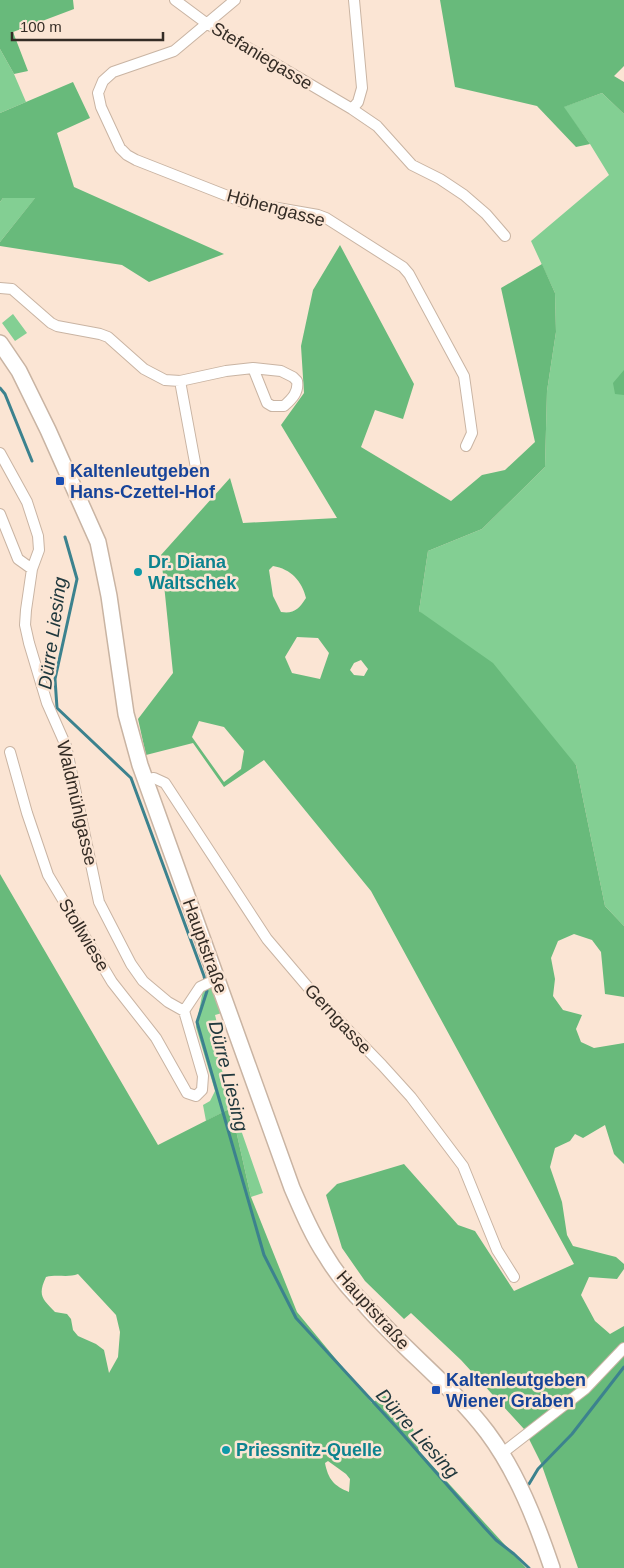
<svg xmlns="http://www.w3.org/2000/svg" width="624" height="1568" viewBox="0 0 624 1568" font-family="Arial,sans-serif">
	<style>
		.green { fill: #83cf93 }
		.forest { fill: #68ba7b; fill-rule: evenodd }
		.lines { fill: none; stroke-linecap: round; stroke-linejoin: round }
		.stream { stroke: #3c828e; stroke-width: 3 }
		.minor-casing { stroke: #c9b4a3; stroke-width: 12 }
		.secondary-casing { stroke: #c9b4a3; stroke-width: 18 }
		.minor { stroke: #fff; stroke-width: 10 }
		.secondary { stroke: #fff; stroke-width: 15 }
		.transit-dot { fill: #1a4fb4; stroke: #fbe5d4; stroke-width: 2 }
		.culture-dot { fill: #0f9aa8; stroke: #fbe5d4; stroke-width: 2 }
		.labels { text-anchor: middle; stroke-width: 5; stroke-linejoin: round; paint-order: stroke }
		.street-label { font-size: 18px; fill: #342c25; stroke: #fbe5d4 }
		.transit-label { font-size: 18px; font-weight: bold; fill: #164399; stroke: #fbe5d4; text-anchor: start }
		.culture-label { font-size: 18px; font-weight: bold; fill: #0d838f; stroke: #fbe5d4; text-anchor: start }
		.water-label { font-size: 19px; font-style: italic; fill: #20383d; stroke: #fbe5d4 }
	</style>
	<rect width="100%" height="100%" fill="#fbe5d4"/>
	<!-- green -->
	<path class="green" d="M 0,49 L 14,74 L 26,102 L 0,113 Z
		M 602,93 L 624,114 L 624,926 L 605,906 L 576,765 L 419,611 L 428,551 L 482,529 L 545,467 L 547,391 L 556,332 L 555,293 L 531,241 L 609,175 L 590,144 L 563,107 Z
		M 36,197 L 0,242 L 0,202 L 3,198 Z
		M 13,314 L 27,333 L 15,341 L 2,323 Z
		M 213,986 L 222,1013 L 215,1015 L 217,1023 L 208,1026 L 241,1130 L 263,1193 L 251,1197 L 231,1108 L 206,1121 L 203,1105 L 210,1101 L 215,1091 L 196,1027 L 203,990 Z"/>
	<!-- forest -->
	<path class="forest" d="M 0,0 L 73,0 L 74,9 L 13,32 L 28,71 L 14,74 L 0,49 Z
		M 440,0 L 624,0 L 624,66 L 614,76 L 624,82 L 624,114 L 602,93 L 564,107 L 590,144 L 576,147 L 537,106 L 455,87 Z
		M 73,82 L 90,118 L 57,133 L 74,187 L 224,254 L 149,282 L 122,265 L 0,246 L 0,242 L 35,198 L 3,198 L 0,202 L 0,113 Z
		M 340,245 L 414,384 L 403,419 L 375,410 L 361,447 L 451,501 L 482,475 L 505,470 L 535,442 L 501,288 L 542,264 L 555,293 L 556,332 L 547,391 L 545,467 L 482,529 L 428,551 L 419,611 L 493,663 L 576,765 L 605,906 L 624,926 L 624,997 L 605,994 L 601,952 L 592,940 L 574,934 L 558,941 L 551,958 L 555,979 L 553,996 L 563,1010 L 582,1015 L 576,1029 L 581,1042 L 594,1048 L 624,1043 L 624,1164 L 614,1154 L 605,1125 L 583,1138 L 575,1134 L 570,1141 L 555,1148 L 550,1167 L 562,1202 L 567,1235 L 573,1246 L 616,1257 L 624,1264 L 624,1269 L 617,1279 L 589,1277 L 581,1295 L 595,1321 L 610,1334 L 624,1326 L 624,1568 L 578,1568 L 541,1463 L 524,1429 L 461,1360 L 411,1313 L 404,1319 L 365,1281 L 342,1248 L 326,1195 L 337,1184 L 404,1164 L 458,1225 L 475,1231 L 514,1291 L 574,1264 L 371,891 L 264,760 L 224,787 L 193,743 L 146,755 L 138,719 L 173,673 L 161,555 L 230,478 L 243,523 L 337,518 L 281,425 L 304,393 L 301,346 L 313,290 ZM 273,566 C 291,569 302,581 306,598 C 299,609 294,614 281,612 L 273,596 L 269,570 ZM 297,637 L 318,638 L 329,653 L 320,679 L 292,673 L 285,657 ZM 361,660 L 368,669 L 364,676 L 354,675 L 350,670 L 354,663 ZM 199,721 L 224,727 L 244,751 L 241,769 L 224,782 L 192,737 Z
		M 624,370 L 624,395 L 615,394 L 613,383 Z
		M 0,874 L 158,1145 L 231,1108 L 251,1197 L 297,1312 L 372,1403 L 384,1395 L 410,1417 L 419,1451 L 526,1568 L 0,1568 ZM 78,1274 L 116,1315 L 120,1332 L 118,1357 L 109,1373 L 104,1350 L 96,1344 L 78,1336 L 73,1330 L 71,1319 L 67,1314 L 55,1312 C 43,1299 37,1296 46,1277 C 57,1274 68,1278 78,1274 ZM 328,1461 L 346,1474 L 350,1479 L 349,1492 C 334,1486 328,1479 325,1463 Z"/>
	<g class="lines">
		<!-- stream -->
		<path class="stream" d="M 0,388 L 5,394 L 32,461
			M 65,537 L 77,579 L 55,679 L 57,708 L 131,778 L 204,976 L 207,991 L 197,1022 L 264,1255 L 296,1318 L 398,1429 L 484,1527 L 496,1540 L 514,1554 L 529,1568
			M 529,1484 L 538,1469 L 572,1434 L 624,1367"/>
		<!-- minor casing -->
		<g class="minor-casing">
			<path id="minor" d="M 175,0 L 206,23 L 352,109 L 377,126 L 412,165 L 440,179 L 464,195 L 486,214 L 505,236
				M 235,0 L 174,51 L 113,72 L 103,81 L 98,93 L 101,107 L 120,148 L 127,155 L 136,160 L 243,202 L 318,215 L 326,218 L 403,267 L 409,274 L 464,376 L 472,433 L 466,446
				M 352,109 L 358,102 L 362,88 L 354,0
				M 0,288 L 12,289 L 51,323 L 57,326 L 100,334 L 108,337 L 144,369 L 165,380 L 180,381 L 226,371 L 253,368 L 281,371 L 293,377 L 297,381 C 299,392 292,399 284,406 L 272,406 L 267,403 L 253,368
				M 180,381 L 196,468
				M 0,453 L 27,502 L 38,536 L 39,550 L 32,569 L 26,610 L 25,625 L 29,643 L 47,703 L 66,746 L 99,902 L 131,964 L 143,981 L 168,1002 L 184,1011 L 203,1076 L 202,1090 L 196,1096 L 187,1093 L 156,1038 L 112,982 L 48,875 L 27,813 L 10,752
				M 0,514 L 18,559 L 32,569
				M 144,780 L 154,778 L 165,783 L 267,939 L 318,999 L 382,1065 L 411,1097 L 463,1166 L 497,1250 L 514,1277
				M 184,1011 L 200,987 L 217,979
				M 501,1454 L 585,1389 L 624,1348"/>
		</g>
		<!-- secondary casing -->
		<g class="secondary-casing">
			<path id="secondary" d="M 0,343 L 19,371 L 48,430 L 98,542 L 109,596 L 126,714 L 140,765 L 292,1188 C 302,1211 312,1235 326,1256 C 336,1273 352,1292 366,1306 C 404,1350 452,1386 487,1432 C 517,1472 536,1521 552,1568"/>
		</g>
		<!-- minor -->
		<use href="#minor" class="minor"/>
		<!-- secondary -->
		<use href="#secondary" class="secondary"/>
	</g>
	<!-- markers -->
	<g class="transit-dot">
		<rect x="55" y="476" width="10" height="10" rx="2.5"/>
		<rect x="431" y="1385" width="10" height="10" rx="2.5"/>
	</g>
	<g class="culture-dot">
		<circle cx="138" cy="572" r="5"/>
		<circle cx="226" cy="1450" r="5"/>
	</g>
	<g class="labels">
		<!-- street labels -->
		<g class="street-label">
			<text transform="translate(262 56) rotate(31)" y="6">Stefaniegasse</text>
			<text transform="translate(276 208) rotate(15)" y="6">Höhengasse</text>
			<text transform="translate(77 803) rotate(77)" y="6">Waldmühlgasse</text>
			<text transform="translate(84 935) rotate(59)" y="6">Stollwiese</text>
			<text transform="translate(205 946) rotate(70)" y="6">Hauptstraße</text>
			<text transform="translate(338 1019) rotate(47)" y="6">Gerngasse</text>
			<text transform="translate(373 1310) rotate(48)" y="6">Hauptstraße</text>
		</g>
		<!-- transit labels -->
		<g class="transit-label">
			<text x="70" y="477">Kaltenleutgeben<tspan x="70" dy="21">Hans-Czettel-Hof</tspan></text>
			<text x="446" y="1386">Kaltenleutgeben<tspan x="446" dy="21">Wiener Graben</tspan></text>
		</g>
		<!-- culture labels -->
		<g class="culture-label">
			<text x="148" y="568">Dr. Diana<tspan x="148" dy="21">Waltschek</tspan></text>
			<text x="236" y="1456">Priessnitz-Quelle</text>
		</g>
		<!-- water labels -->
		<g class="water-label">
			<text transform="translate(52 633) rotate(-82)" y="7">Dürre Liesing</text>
			<text transform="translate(229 1076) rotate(76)" y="7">Dürre Liesing</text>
			<text transform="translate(418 1433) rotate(48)" y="7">Dürre Liesing</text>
		</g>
	</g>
	<!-- scale -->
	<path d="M12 32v8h151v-8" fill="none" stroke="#342c25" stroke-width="2.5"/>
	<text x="20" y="32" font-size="15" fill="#342c25" stroke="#fbe5d4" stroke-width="4" paint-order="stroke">100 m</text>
</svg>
